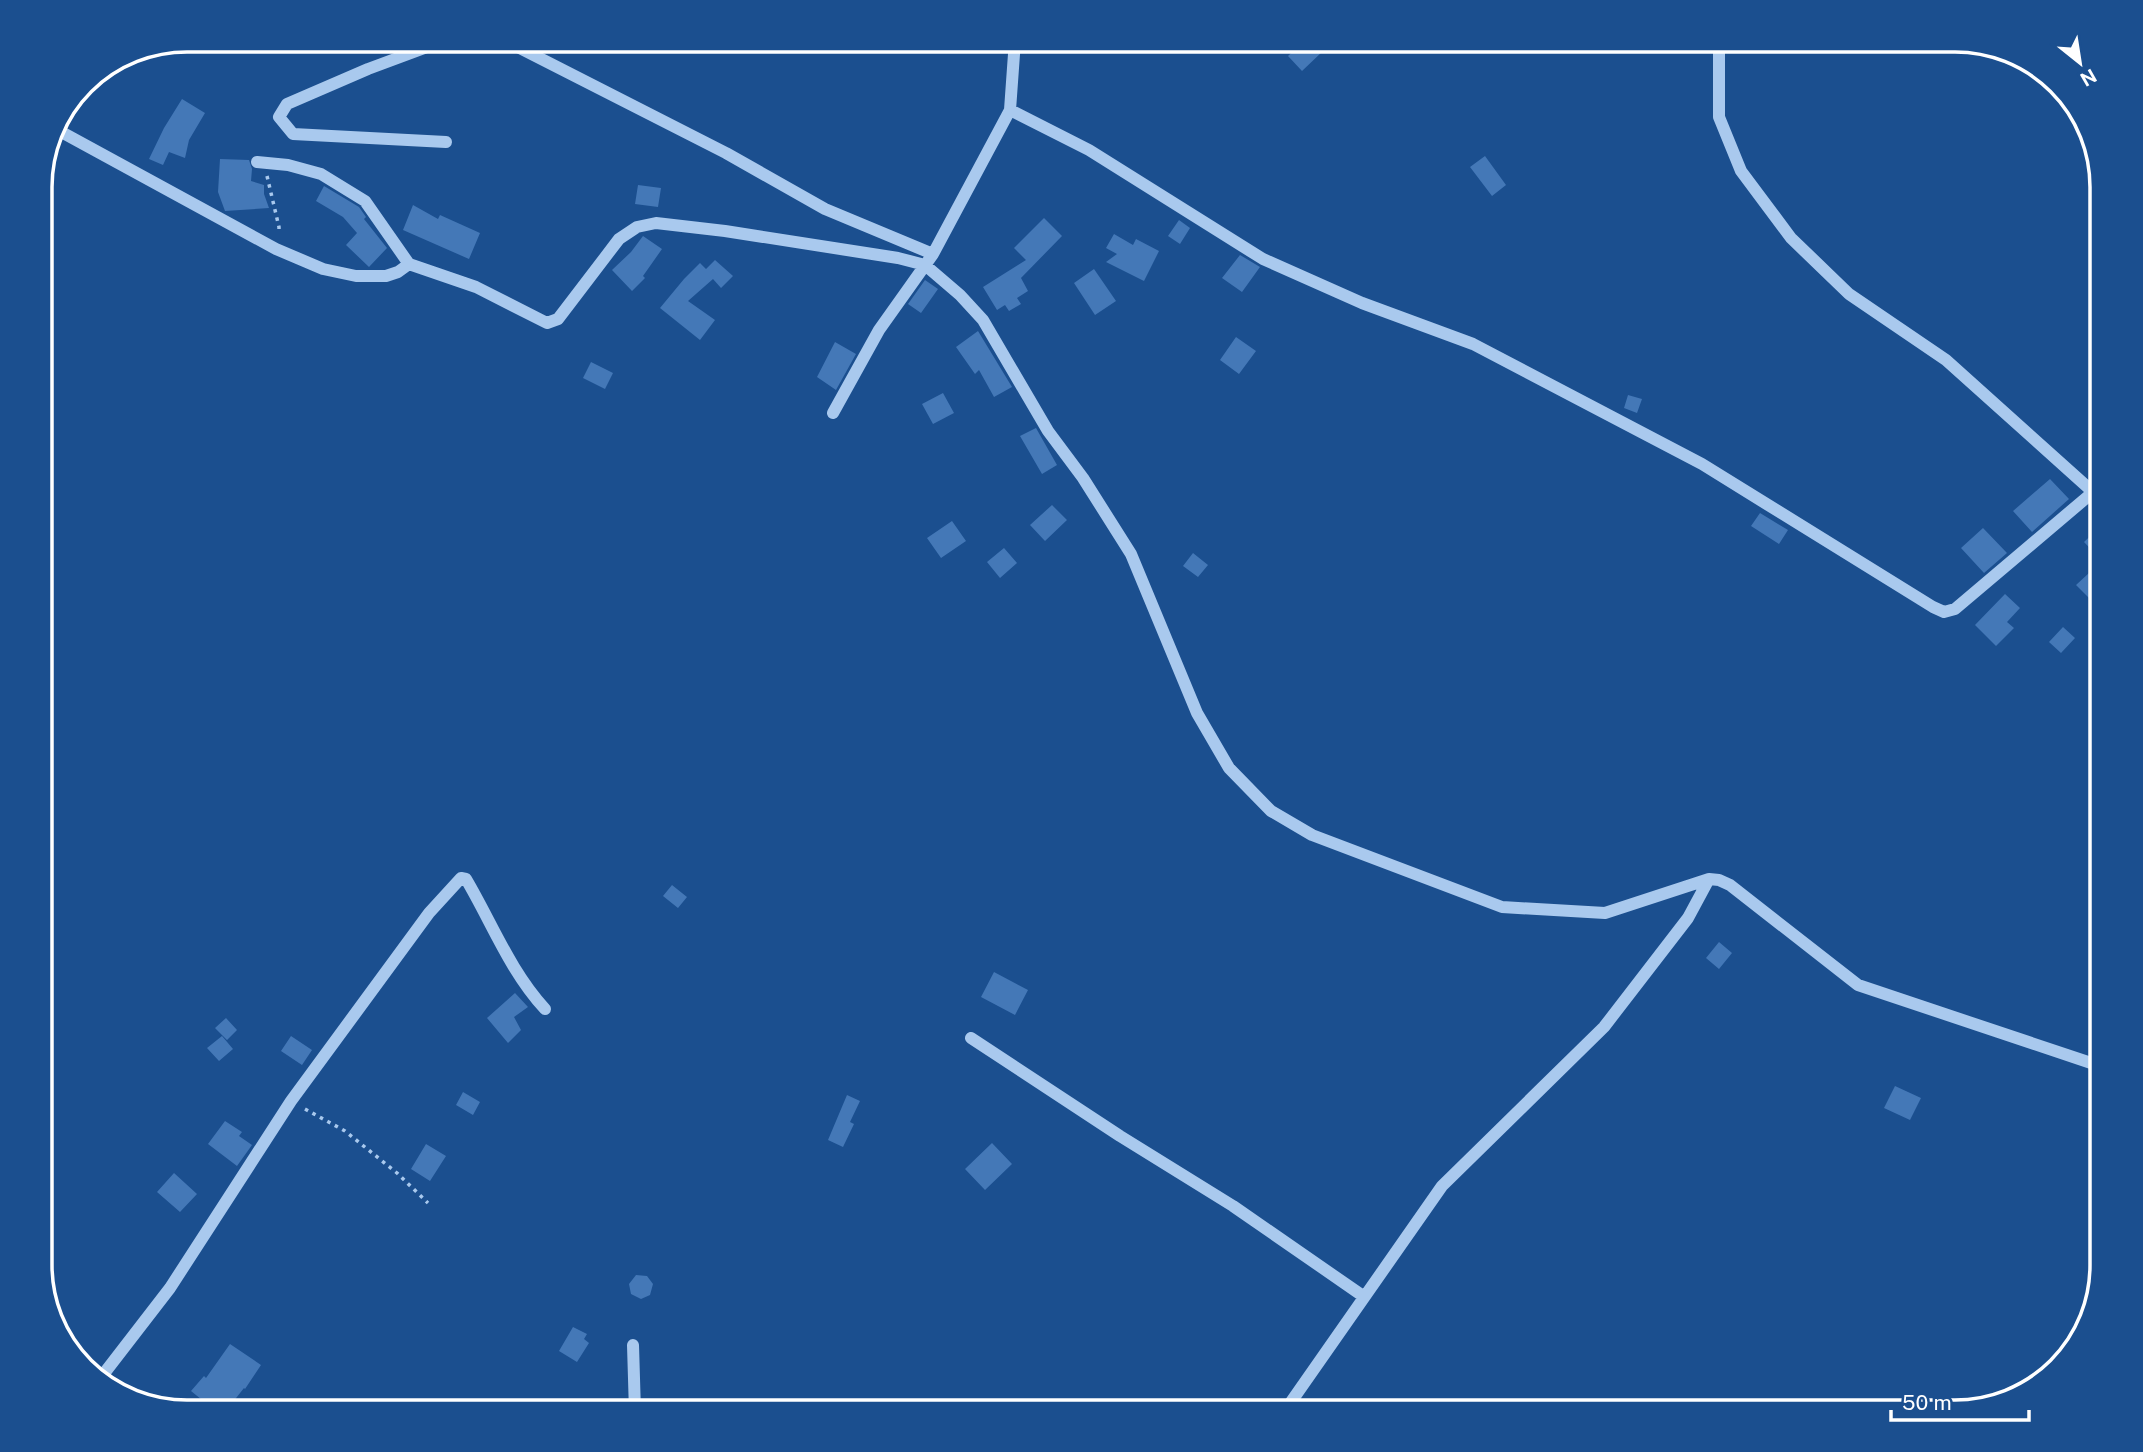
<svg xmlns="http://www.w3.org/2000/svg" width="2143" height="1452" viewBox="0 0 2143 1452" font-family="'Public Sans',sans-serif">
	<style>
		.building { fill: #4478b7 }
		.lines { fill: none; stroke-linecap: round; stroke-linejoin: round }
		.path { stroke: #a9c9ee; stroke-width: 3.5; stroke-dasharray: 3.5 5; stroke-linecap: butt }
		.minor { stroke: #a9c9ee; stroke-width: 12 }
		.rim { fill: none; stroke: #fff; stroke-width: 3.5 }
	</style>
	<rect width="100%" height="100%" fill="#1b4f8f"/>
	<!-- building -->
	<path class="building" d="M 1305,40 L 1312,40 L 1323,51 L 1302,71 L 1288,56 Z
		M 182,99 L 205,113 L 189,140 L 185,158 L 169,152 L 163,165 L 149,159 L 164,128 Z
		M 1485,156 L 1506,185 L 1492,196 L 1470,167 Z
		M 220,159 L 249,160 L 252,169 L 251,181 L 264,185 L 264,194 L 269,208 L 225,211 L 218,192 Z
		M 638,185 L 661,188 L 658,207 L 635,204 Z
		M 324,186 L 359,207 L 366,217 L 364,219 L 387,248 L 369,267 L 346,245 L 357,233 L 343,217 L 316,201 Z
		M 413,205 L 438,219 L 440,215 L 480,233 L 469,259 L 403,230 Z
		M 1044,218 L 1062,236 L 1021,278 L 1028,291 L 1017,298 L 1021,304 L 1009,311 L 1005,305 L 997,310 L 983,287 L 1026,260 L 1014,248 Z
		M 1179,220 L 1190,228 L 1180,244 L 1168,236 Z
		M 1114,234 L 1133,245 L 1136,239 L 1159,251 L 1144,281 L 1106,262 L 1117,254 L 1106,248 Z
		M 643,236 L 662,249 L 643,276 L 645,278 L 632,291 L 612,270 L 631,252 Z
		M 1240,255 L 1260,267 L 1242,292 L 1222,278 Z
		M 715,260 L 733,276 L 721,288 L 713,279 L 688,301 L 715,320 L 700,340 L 660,308 L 684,279 L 700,263 L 706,269 Z
		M 1094,269 L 1116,301 L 1095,315 L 1074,283 Z
		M 925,280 L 938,289 L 921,313 L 908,304 Z
		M 978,331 L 1012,387 L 994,397 L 979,370 L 975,374 L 956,347 Z
		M 1236,337 L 1256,351 L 1239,374 L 1220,360 Z
		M 835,342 L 856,354 L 836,390 L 817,377 Z
		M 591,362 L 613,373 L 605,389 L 583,378 Z
		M 943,393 L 954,413 L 933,424 L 922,404 Z
		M 1628,395 L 1642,399 L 1637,413 L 1624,408 Z
		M 1036,428 L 1057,465 L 1042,474 L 1020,436 Z
		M 2050,479 L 2069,499 L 2032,532 L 2013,511 Z
		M 1052,505 L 1067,520 L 1045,541 L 1030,525 Z
		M 1760,513 L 1788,530 L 1779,544 L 1751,526 Z
		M 952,521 L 966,541 L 941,558 L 927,538 Z
		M 2103,524 L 2103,612 L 2076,585 L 2102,561 L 2084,542 Z
		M 1983,528 L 2007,553 L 1984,573 L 1961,548 Z
		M 1004,548 L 1017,563 L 1000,578 L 987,562 Z
		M 1193,553 L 1208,565 L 1198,577 L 1183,566 Z
		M 2005,594 L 2020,608 L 2007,622 L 2014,628 L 1996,646 L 1975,625 Z
		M 2063,627 L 2075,638 L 2061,653 L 2049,642 Z
		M 672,885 L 687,897 L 678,908 L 663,896 Z
		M 1719,942 L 1732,953 L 1719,969 L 1706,958 Z
		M 994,972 L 1028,990 L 1015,1015 L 981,997 Z
		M 515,993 L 528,1007 L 514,1017 L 521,1030 L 508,1043 L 487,1018 Z
		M 226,1018 L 237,1030 L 227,1040 L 215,1028 Z
		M 222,1036 L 233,1049 L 219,1061 L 207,1048 Z
		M 291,1036 L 312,1050 L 302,1065 L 281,1051 Z
		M 1895,1086 L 1921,1098 L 1910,1120 L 1884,1108 Z
		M 463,1092 L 480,1102 L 473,1115 L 456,1105 Z
		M 847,1095 L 860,1101 L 850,1122 L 854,1124 L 843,1147 L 828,1140 Z
		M 225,1121 L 242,1132 L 239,1136 L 252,1145 L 237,1166 L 208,1144 Z
		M 992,1143 L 1012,1164 L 985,1190 L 965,1169 Z
		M 426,1144 L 446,1156 L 430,1181 L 411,1169 Z
		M 174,1173 L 197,1194 L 180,1212 L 157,1192 Z
		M 636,1275 L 647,1276 L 653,1284 L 650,1295 L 641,1299 L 631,1294 L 629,1284 Z
		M 573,1327 L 587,1334 L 584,1339 L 589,1343 L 577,1362 L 559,1351 Z
		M 230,1344 L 261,1365 L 245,1389 L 244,1388 L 225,1412 L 217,1412 L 191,1391 L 204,1376 L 206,1378 Z"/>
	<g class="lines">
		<!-- path -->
		<path class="path" d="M 267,176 L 279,227 L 279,233
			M 305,1109 L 345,1131 L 397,1173 L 428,1203"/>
		<!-- minor -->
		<path class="minor" d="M 504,40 L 726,153 L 825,209 L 933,254
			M 1719,40 L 1719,117 L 1741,171 L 1791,238 L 1849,294 L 1946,360 L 2103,501
			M 1010,110 L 1089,150 L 1263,259 L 1362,303 L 1473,344 L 1702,464 L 1933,607 L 1944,612 L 1955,609 L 2092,493
			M 54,128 L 276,249 L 323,269 L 356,276 L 386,276 L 398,272 L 409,264
			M 446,142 L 293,134 L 279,117 L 287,104 L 368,69 L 446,40
			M 257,162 L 288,165 L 321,174 L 365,201 L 409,264 L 476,287 L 547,323 L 558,319 L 619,239 L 637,227 L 656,223 L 725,231 L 898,258 L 925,265 L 960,295 L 983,320 L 1048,431 L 1083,478 L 1131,554 L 1197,713 L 1229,768 L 1271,811 L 1312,835 L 1502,907 L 1605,913 L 1709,879 L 1719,880 L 1730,885 L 1858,985 L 2103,1067
			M 833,413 L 879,330 L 933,254 L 1010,110 L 1015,40
			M 971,1038 L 1120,1136 L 1233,1206 L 1363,1296
			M 633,1345 L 635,1412
			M 99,1380 L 170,1288 L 291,1101 L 429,913 L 461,878 L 466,879 C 492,923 510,971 545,1009
			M 1284,1412 L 1442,1186 L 1604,1027 L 1688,918 L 1709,879"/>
	</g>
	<!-- crop -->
	<path d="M0 0H2143V1452H0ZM187 52H1955A135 135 0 0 1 2090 187V1265A135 135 0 0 1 1955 1400H187A135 135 0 0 1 52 1265V187A135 135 0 0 1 187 52Z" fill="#1b4f8f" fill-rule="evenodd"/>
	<path class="rim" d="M187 52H1955A135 135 0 0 1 2090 187V1265A135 135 0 0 1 1955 1400H187A135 135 0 0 1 52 1265V187A135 135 0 0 1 187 52Z"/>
	<!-- north arrow -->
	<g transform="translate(2080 63) rotate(150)" stroke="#1b4f8f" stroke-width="5" paint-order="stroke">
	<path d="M0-5L12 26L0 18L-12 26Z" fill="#ffffff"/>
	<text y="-10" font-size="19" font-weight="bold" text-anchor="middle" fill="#ffffff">N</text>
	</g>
	<!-- scale -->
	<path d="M1891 1410v10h138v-10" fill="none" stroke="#ffffff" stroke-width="3.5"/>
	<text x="1902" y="1410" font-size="21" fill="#ffffff" stroke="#1b4f8f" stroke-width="5" paint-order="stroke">50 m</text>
</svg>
